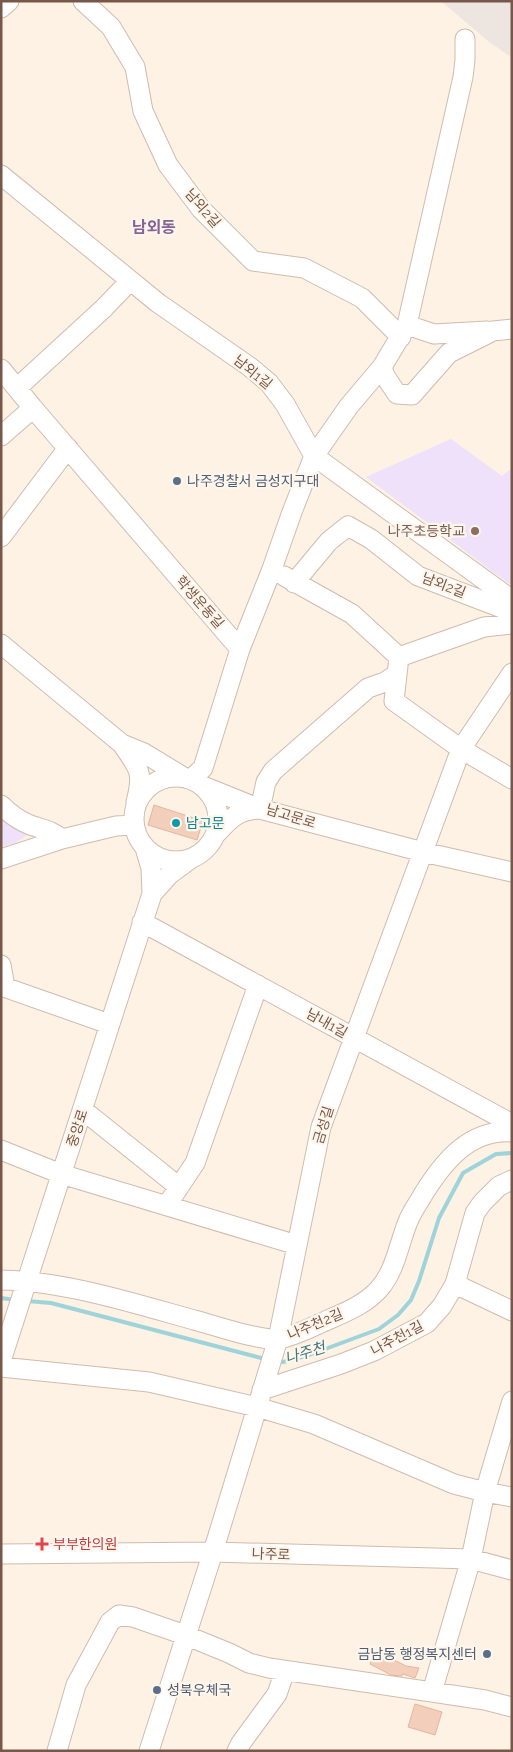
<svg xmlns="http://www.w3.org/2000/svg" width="513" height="1752" viewBox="0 0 513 1752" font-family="Raleway,'Noto Sans KR',sans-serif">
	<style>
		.industrial { fill: #ede5df }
		.education { fill: #efe1f9 }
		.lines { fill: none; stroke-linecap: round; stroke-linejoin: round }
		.stream { stroke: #9ed3da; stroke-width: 4 }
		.building { fill: #f3cfbb; stroke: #e7b49b }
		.minor-casing { stroke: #d1bbad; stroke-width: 21 }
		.minor { stroke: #fff; stroke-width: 19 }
		.service-dot { fill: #5c6f8a; stroke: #fff6eb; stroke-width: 2 }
		.education-dot { fill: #8d6e63; stroke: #fff6eb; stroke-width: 2 }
		.culture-dot { fill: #0f9aa8; stroke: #fff6eb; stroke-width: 2 }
		.health-dot { fill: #e0444e; stroke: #fff6eb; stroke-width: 2 }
		.labels { text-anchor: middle; stroke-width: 4.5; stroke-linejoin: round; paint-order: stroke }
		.street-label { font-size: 14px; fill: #775749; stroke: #fff6eb }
		.service-label { font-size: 14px; fill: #4e5e75; stroke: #fff6eb; text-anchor: start }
		.education-label { font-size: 14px; fill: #785e54; stroke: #fff6eb; text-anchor: end }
		.culture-label { font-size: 14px; fill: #0d838f; stroke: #fff6eb; text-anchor: start }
		.health-label { font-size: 14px; fill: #be3a42; stroke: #fff6eb; text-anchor: start }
		.water-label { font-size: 15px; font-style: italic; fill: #3c757d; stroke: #fff6eb }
		.quarter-label { font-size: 16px; font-weight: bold; fill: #86649a; stroke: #fff6eb }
	</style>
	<rect width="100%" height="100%" fill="#fdf2e4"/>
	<!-- industrial -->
	<path class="industrial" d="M 441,1 L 512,1 L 512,58 L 488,41 Z"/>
	<!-- education -->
	<path class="education" d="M 451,439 L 502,476 L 512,468 L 512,586 L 366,477 Z
		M 1,818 L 12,827 L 28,835 L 15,843 L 1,847 Z"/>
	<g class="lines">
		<!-- stream -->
		<path class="stream" d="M 1,1298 L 15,1300
			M 27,1301 L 51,1303 L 265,1359
			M 277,1361 L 283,1362 L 309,1355 L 379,1329 L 398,1315 L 411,1300 L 419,1281 L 439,1218 L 463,1173 L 496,1154 L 512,1153"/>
	</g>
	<!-- building -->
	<path class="building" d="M 154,805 L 203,821 L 197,840 L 148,825 Z
		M 376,1651 L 406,1666 L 419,1668 L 415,1678 L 403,1674 L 402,1676 L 391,1675 L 370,1664 Z
		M 415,1704 L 442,1712 L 435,1735 L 408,1727 Z"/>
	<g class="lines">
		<!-- minor casing -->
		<g class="minor-casing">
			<path id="minor" d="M 83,1 L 111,27 L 135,67 L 143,111 L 168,165 L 201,209 L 253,261 L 304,268 L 362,298 L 401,337
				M 1,8 L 9,1
				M 1,175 L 158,303 L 250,367 L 269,383 L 285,404 L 314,456 L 512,600
				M 407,325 L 434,334 L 487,331
				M 382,367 L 385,376 L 397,394 L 412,395 L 449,353 L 493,331 L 512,329
				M 1,369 L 33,408 L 240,649 L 203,768 L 191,779
				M 17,388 L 103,309 L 130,281
				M 1,436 L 33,408
				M 1,537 L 68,448
				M 284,576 L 352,614 L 399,657
				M 294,583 L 329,541 L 348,526 L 371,539 L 418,576 L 512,612
				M 1,644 L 122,744
				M 240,649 L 272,569 L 292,512 L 314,456 L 349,406 L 382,367 L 407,325 L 463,77 L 465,60 L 465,39
				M 399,657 L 394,701 L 461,749 L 512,779
				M 399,657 L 484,627 L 512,624
				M 397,674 L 385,682 L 368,688 L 273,771 L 266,782 L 260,809 L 423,852 L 512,872
				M134 819a42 42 0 1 1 84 0a42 42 0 1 1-84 0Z
				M 203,786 L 260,809 C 237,810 230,819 215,835
				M 136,802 C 144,771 139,769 122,744 L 144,753 L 185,778
				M 1,805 C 9,813 18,820 28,824 C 40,829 52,830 62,839
				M 145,848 L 151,868 L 152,894 L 170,874 L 189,860
				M 1,859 L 62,839 L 116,826 L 134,825
				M 142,922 L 512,1124
				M 1,965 L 5,987
				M 1,986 L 109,1024
				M 83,1110 L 179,1187
				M 1,1150 L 61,1174 L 297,1245
				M 167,1205 L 195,1163 L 258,985
				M 1,1280 C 64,1281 133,1303 194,1320 C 214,1325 259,1341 278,1339 C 292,1337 308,1329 321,1323 C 341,1314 364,1306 379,1289 C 396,1270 399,1242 409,1219 C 413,1210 419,1202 424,1193 C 444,1161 470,1129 512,1132
				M 455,1284 L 512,1311
				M 1,1361 L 152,894
				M 1,1367 L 149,1382 L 257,1407 L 314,1424 L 454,1484 L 485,1492 L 512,1497
				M 262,1390 L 341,1364 L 374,1351 L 427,1323 L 442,1306 L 455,1284 L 475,1213 L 482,1203 L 499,1186 L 512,1180
				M 512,1401 L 485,1492 L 471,1559 L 432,1692 L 485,1700 L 512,1707
				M 1,1554 L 213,1552 L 471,1559 L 512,1570
				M 57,1751 L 76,1685 L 110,1622 L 119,1615 L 133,1617 L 185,1635 L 229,1653 L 249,1663 L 269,1668 L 432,1692
				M 149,1751 L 213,1552 L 278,1339 L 321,1127 L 461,749 L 512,673
				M 237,1751 L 241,1743 L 277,1694 L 285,1671"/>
		</g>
		<!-- minor -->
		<use href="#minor" class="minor"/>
	</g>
	<!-- markers -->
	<g class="service-dot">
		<circle cx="177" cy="481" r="5"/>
		<circle cx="487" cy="1654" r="5"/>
		<circle cx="157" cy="1690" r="5"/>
	</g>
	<circle class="education-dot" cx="475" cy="531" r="5"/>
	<circle class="culture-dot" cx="176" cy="823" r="5"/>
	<path class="health-dot" d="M39.5 1536.5h5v5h5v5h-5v5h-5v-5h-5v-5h5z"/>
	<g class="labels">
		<!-- street labels -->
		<g class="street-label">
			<text transform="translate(203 208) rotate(49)" y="5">남외2길</text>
			<text transform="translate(253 372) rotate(39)" y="5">남외1길</text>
			<text transform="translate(444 585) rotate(21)" y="5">남외2길</text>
			<text transform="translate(200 602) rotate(49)" y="5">학생운동길</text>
			<text transform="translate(291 816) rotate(17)" y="5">남고문로</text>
			<text transform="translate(327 1023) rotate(29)" y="5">남내1길</text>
			<text transform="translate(323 1125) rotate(-73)" y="5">금성길</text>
			<text transform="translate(77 1128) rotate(-72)" y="5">중앙로</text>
			<text transform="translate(315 1324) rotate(-23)" y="5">나주천2길</text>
			<text transform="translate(397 1338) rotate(-28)" y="5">나주천1길</text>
			<text transform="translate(271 1554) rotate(2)" y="5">나주로</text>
		</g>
		<!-- service labels -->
		<g class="service-label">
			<text x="187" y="486">나주경찰서 금성지구대</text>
			<text x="477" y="1659" text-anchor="end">금남동 행정복지센터</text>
			<text x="167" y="1695">성북우체국</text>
		</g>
		<!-- education labels -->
		<g class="education-label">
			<text x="465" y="536">나주초등학교</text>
		</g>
		<!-- culture labels -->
		<g class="culture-label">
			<text x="186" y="828">남고문</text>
		</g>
		<!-- health labels -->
		<g class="health-label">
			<text x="53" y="1549">부부한의원</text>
		</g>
		<!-- water labels -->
		<g class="water-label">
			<text transform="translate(305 1353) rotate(-17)" y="5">나주천</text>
		</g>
		<!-- quarter labels -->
		<g class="quarter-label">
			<text x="154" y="233">남외동</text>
		</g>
	</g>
	<!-- border -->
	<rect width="513" height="1752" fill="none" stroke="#775749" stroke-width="5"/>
</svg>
